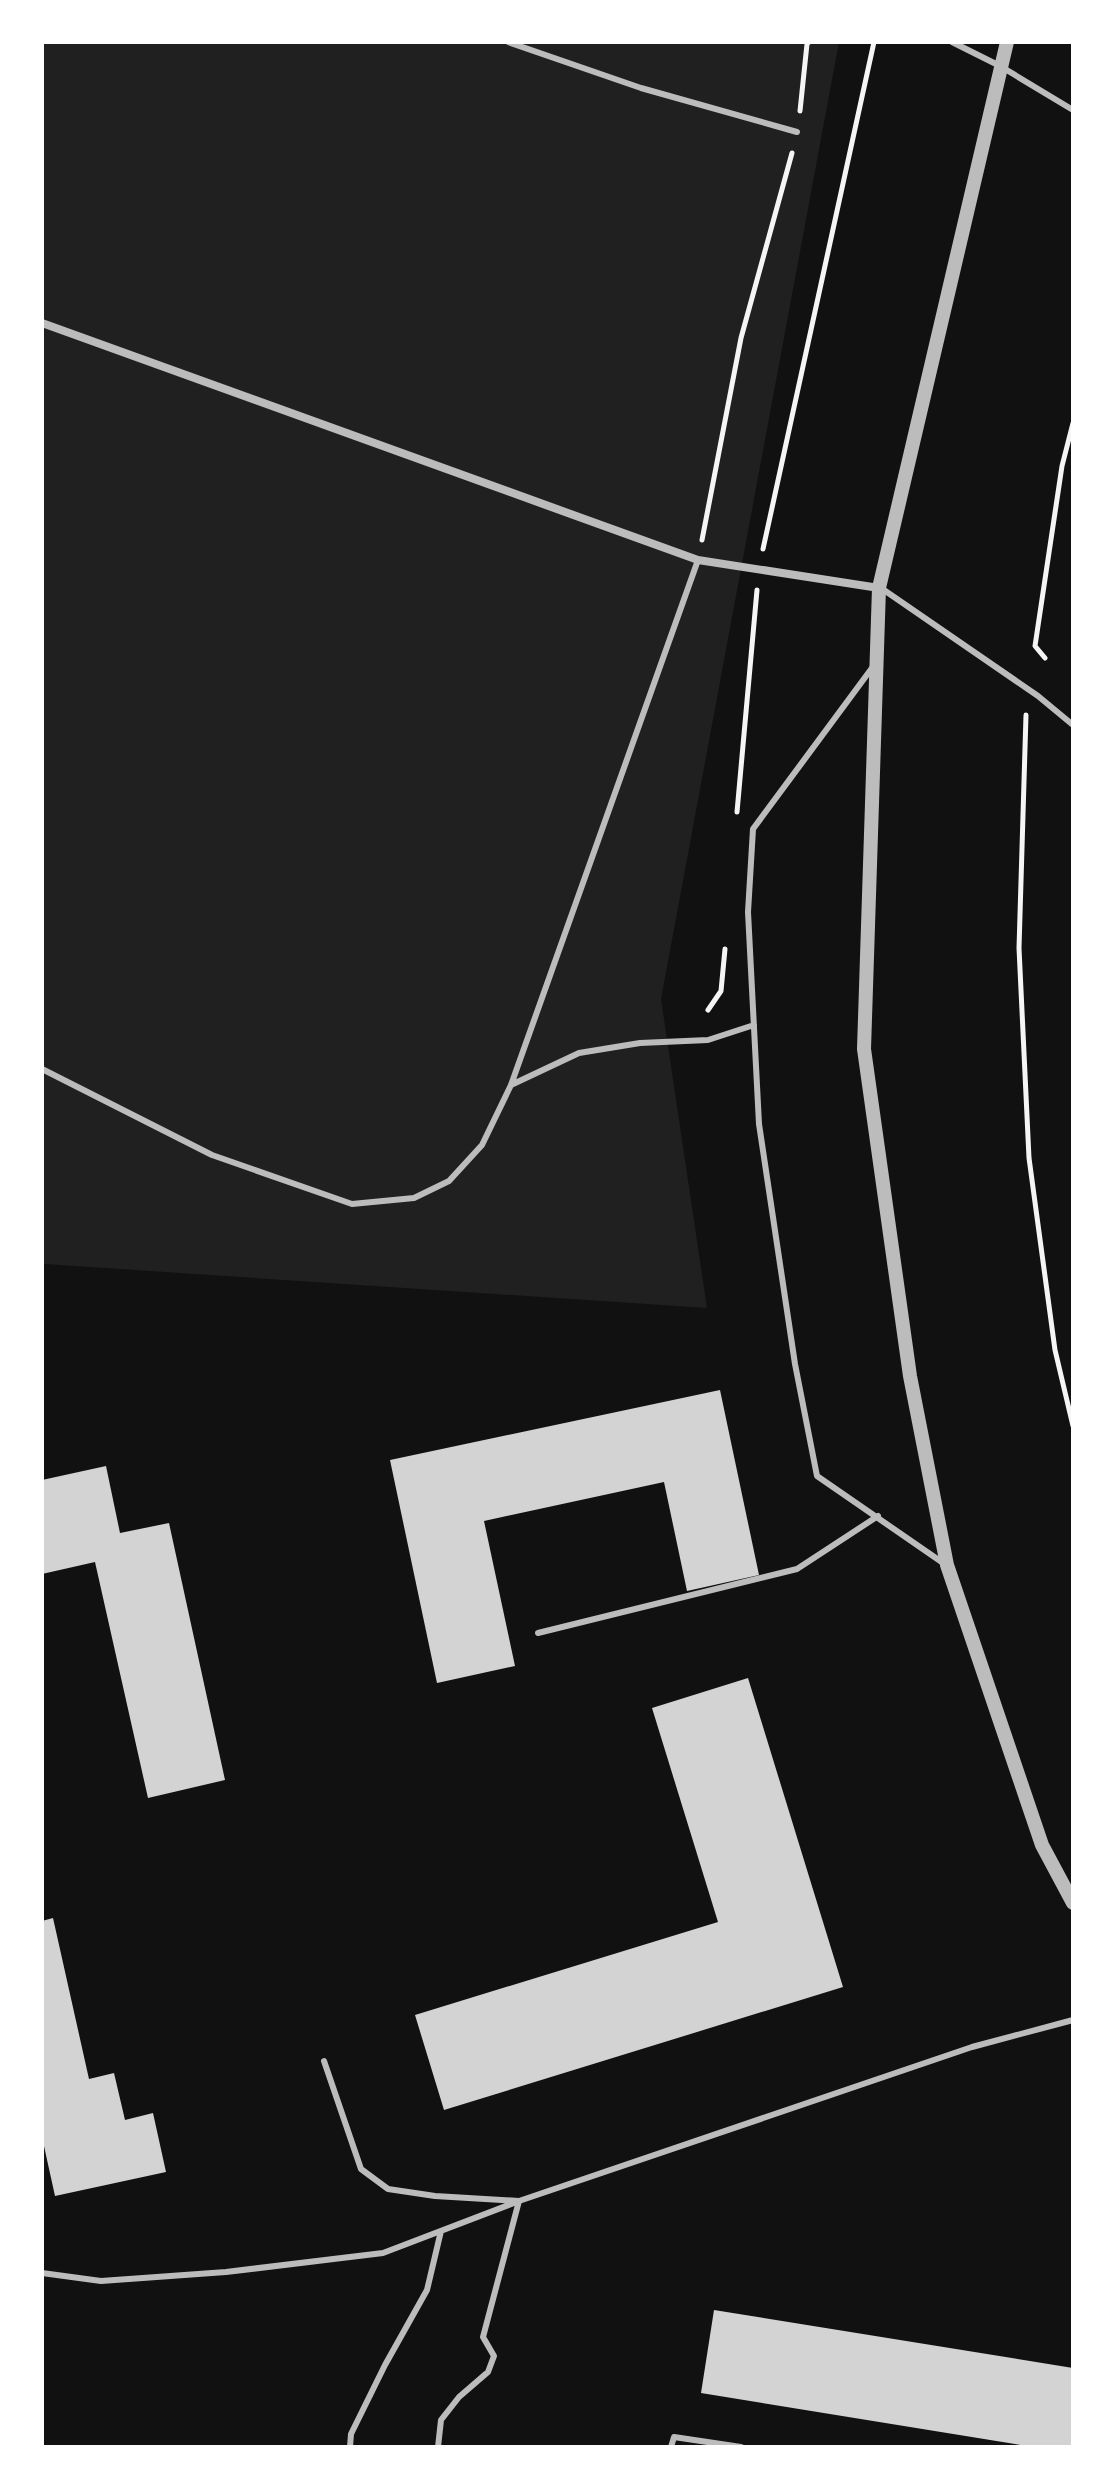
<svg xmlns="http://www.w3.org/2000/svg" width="1115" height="2489" viewBox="0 0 1115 2489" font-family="'Alegreya Sans',sans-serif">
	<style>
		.green { fill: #202020 }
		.building { fill: #d3d3d3 }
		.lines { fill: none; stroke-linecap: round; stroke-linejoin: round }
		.path { stroke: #f5f5f5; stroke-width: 5 }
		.service { stroke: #bcbcbc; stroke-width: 6 }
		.minor { stroke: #bcbcbc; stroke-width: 8 }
		.tertiary { stroke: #bcbcbc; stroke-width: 14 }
	</style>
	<rect width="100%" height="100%" fill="#111"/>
	<!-- green -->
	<path class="green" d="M 42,42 L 839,42 L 661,999 L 707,1308 L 45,1264 L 42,1262 Z"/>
	<!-- building -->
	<path class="building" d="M 720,1390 L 759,1575 L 687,1591 L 664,1482 L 484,1521 L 515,1666 L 437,1683 L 390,1460 Z
		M 106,1466 L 120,1533 L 169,1523 L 225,1780 L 148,1798 L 95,1562 L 42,1574 L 42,1480 Z
		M 748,1678 L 843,1987 L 444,2110 L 415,2015 L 718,1922 L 652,1708 Z
		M 53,1918 L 89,2079 L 114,2073 L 125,2120 L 153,2113 L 166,2172 L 55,2196 L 42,2137 L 42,1921 Z
		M 714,2310 L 1073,2368 L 1073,2447 L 1033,2447 L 701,2393 Z"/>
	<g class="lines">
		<!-- path -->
		<path class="path" d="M 800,111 L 807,44 L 809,42
			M 702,540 L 741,338 L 792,153
			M 763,549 L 874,42
			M 1045,658 L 1035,646 L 1062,466 L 1073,423
			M 1026,715 L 1019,948 L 1029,1158 L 1055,1350 L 1073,1426
			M 737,812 L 757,590
			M 708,1010 L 721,991 L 725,949"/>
		<!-- service -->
		<path class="service" d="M 508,42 L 641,88 L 797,132
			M 952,42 L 1000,66 L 1073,110
			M 881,588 L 1038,696 L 1073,725
			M 872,668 L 753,829 L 748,912 L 759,1124 L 795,1364 L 817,1476 L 946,1565
			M 42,1069 L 212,1155 L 352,1204 L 414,1198 L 449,1181 L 482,1145 L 511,1085 L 698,560
			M 511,1085 L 579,1053 L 640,1043 L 708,1040 L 754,1025
			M 538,1633 L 797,1569 L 878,1516
			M 324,2061 L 361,2169 L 388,2189 L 435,2196 L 519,2201 L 972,2047 L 1073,2020
			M 42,2273 L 101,2281 L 226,2272 L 383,2253 L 519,2201 L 483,2337 L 494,2356 L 488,2372 L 459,2397 L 441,2420 L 438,2447
			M 350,2447 L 351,2434 L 385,2365 L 427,2290 L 441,2231
			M 671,2447 L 674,2437 L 741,2447"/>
		<!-- minor -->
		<path class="minor" d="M 42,323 L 698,560 L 879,588"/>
		<!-- tertiary -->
		<path class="tertiary" d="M 1007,42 L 879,588 L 864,1049 L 910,1376 L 947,1565 L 1042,1845 L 1073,1903"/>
	</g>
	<!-- border -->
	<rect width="1115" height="2489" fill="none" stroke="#ffffff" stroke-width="88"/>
</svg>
